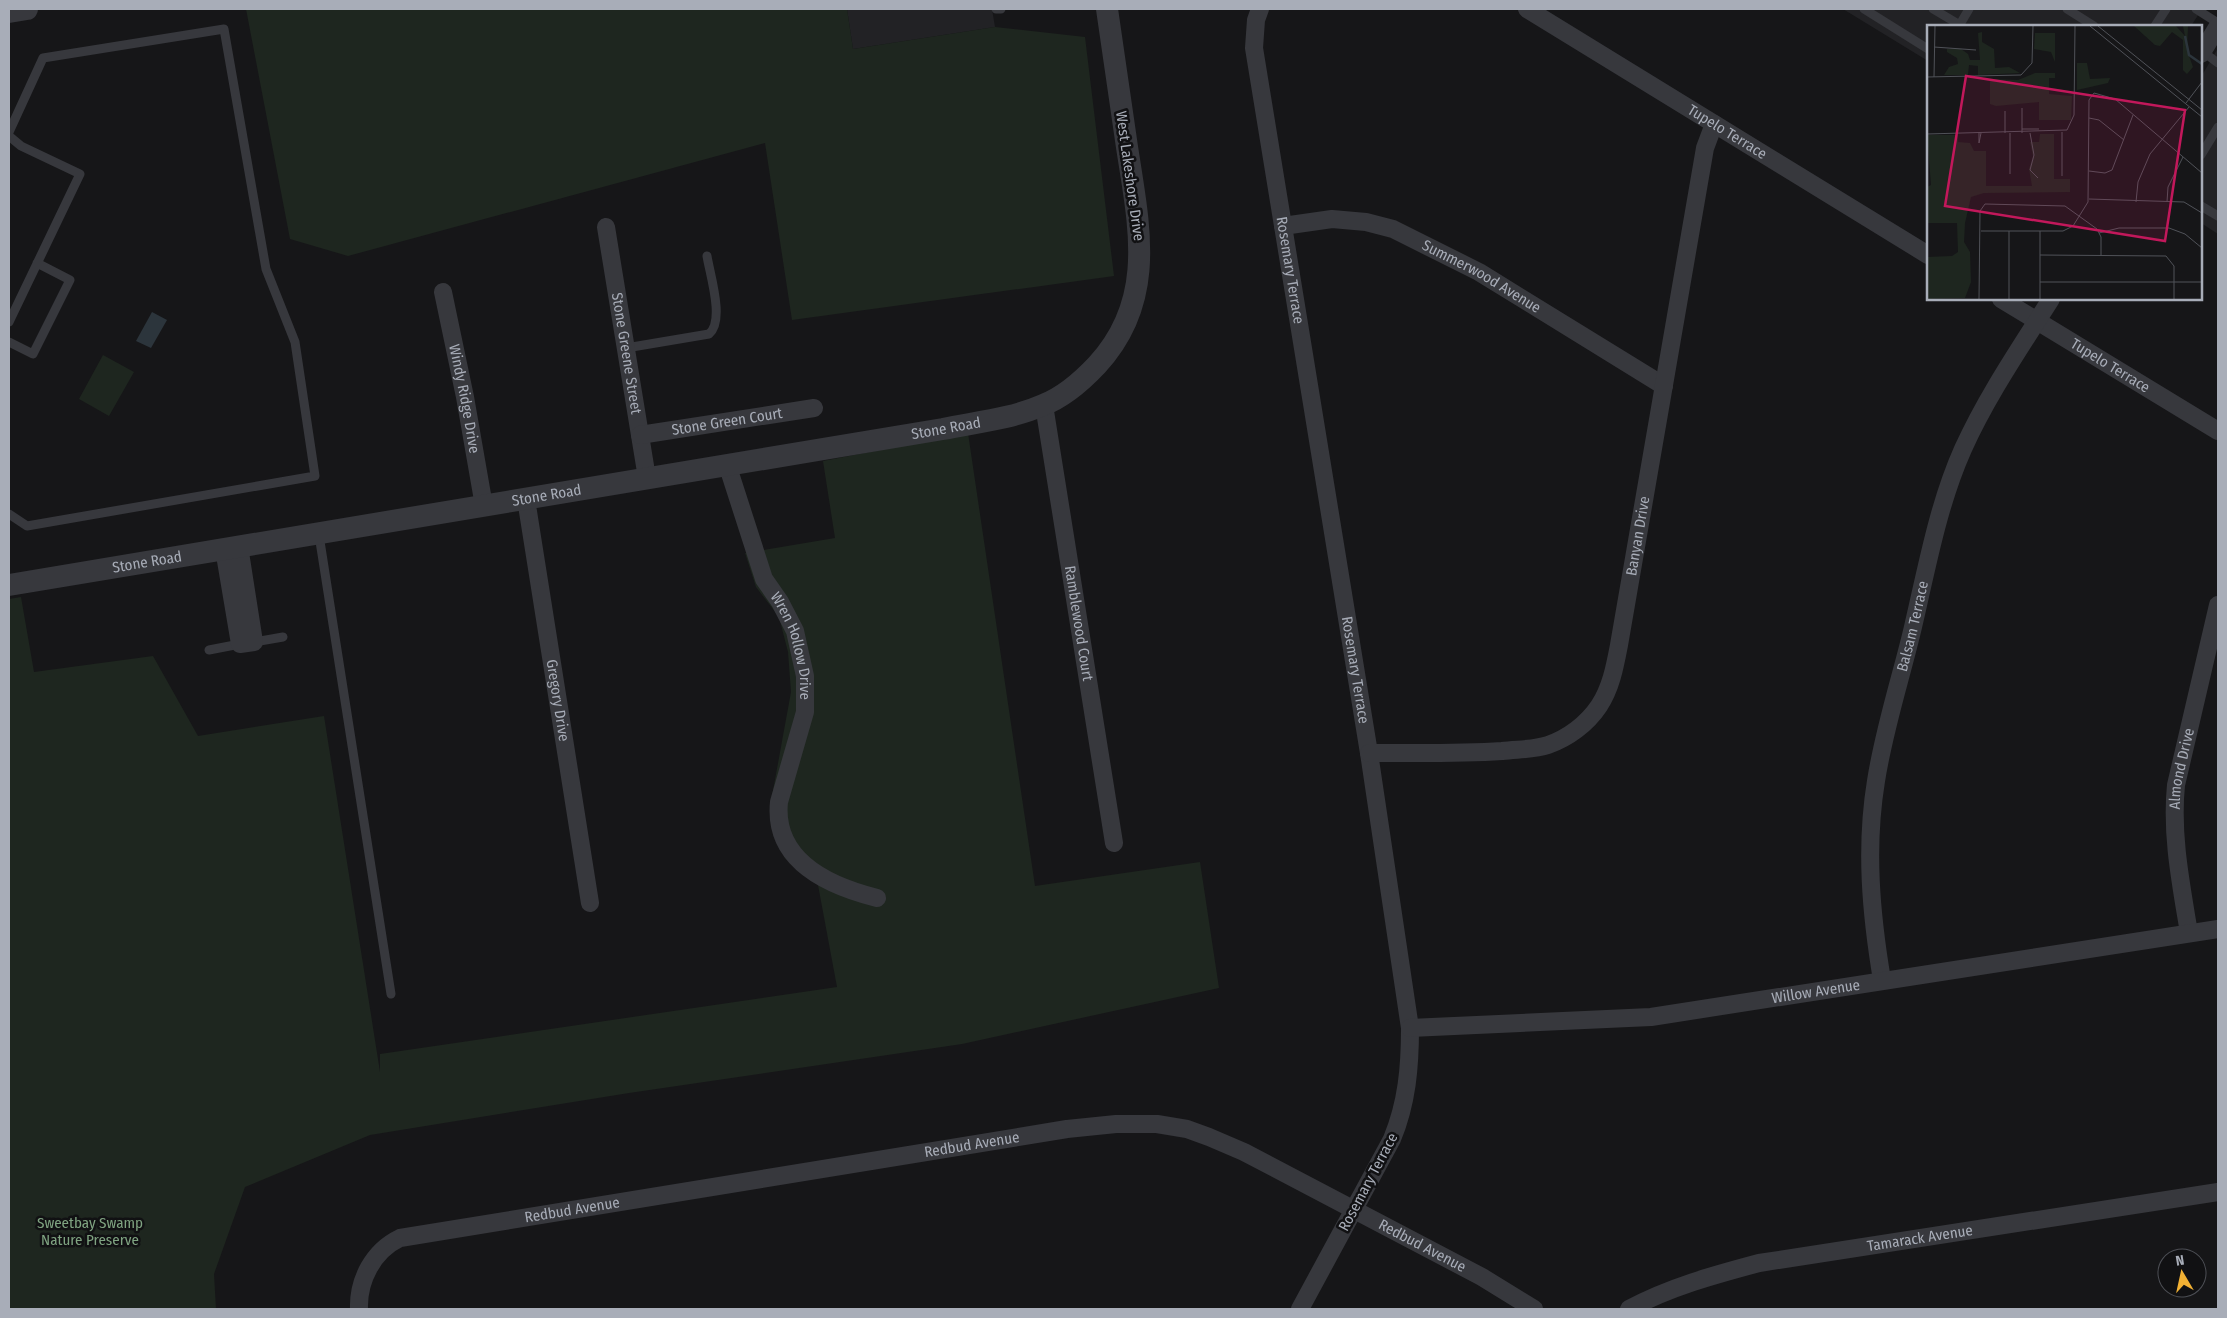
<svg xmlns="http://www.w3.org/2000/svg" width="2227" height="1318" viewBox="0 0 2227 1318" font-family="'Fira Sans Condensed',sans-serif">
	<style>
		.built { fill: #222225 }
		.green { fill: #1e261f }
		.water { fill: #2c353c }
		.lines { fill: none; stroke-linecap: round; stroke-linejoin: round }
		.service { stroke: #37383d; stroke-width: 9 }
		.minor { stroke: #37383d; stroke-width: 18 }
		.tertiary { stroke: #37383d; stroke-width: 22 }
		.labels { text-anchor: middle; stroke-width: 5; stroke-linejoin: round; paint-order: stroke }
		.street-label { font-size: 15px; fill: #a8adb8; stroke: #111113 }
		.park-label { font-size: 15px; fill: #7fa381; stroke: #111113 }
		.inset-river { fill: none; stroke: #2c353c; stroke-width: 2.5 }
		.inset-road { fill: none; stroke: #505258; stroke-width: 1 }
		.view { fill: #c2185b; fill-opacity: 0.15; stroke: #c2185b; stroke-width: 2.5 }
		.inset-edge { fill: none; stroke: #a8adb8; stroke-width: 2.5 }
	</style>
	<rect width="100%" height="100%" fill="#161618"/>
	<!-- built -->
	<path class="built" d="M 847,9 L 992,9 L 995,27 L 853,49 Z
		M 1843,9 L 2202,9 L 2191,26 L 1928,26 L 1928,61 Z
		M 2218,48 L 2218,234 L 2201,223 L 2201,77 Z"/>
	<!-- green -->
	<path class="green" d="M 246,9 L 847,9 L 853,49 L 995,27 L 1085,37 L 1114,276 L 792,320 L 765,143 L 348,256 L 290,239 Z
		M 103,355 L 134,372 L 109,416 L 79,399 Z
		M 968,433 L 1035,886 L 1200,862 L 1219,988 L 962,1044 L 629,1093 L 370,1135 L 245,1187 L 214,1274 L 216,1309 L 9,1309 L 9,599 L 21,597 L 34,672 L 153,656 L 198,736 L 324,716 L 380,1072 L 380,1054 L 837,987 L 818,885 L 785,858 L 771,825 L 772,796 L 791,692 L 788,652 L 779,617 L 756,587 L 745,553 L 835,538 L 823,461 Z"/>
	<!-- water -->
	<path class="water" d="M 152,312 L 167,320 L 151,348 L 136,341 Z"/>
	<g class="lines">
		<!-- service -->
		<path class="service" d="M 996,9 L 1001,9
			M 1864,9 L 1928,49
			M 1933,9 L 1960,25
			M 2067,9 L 2094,26
			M 2196,9 L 2218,23
			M 1959,26 L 1969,9
			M 2155,26 L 2166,9
			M 2202,51 L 2218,63
			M 9,132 L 43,58 L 224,29 L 266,269 L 295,342 L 315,476 L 27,526 L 9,514
			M 9,136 L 21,146 L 80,174 L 9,322
			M 2201,155 L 2218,127
			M 2201,206 L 2218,216
			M 9,342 L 33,354 L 70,280 L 37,263
			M 626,348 L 709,334 C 725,321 710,275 707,256
			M 319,535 L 391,994
			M 254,642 L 283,637
			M 209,650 L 240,644"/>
		<!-- minor -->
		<g class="minor">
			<path id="s1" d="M 1260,9 L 1256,20 L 1254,48 L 1369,753 L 1410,1028 C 1410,1067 1407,1103 1392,1139 L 1300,1309"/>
			<path id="s2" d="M 1527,9 L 1928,255"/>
			<path d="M 2201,54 L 2218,26"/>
			<path id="s3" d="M 1283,226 L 1332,219 L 1366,222 L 1393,229 L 1479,272 L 1664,386"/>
			<path id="s4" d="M 606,227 L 647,478"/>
			<path id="s5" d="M 443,292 L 465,397 L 484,506"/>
			<path id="s6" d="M 2001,299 L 2218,431"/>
			<path id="s7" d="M 1044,405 L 1114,843"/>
			<path id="s8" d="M 640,435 L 814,408"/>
			<path id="s9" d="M 727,464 L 764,579 L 780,602 L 795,631 L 805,676 L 805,712 L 779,802 C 773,861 829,886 877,898"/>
			<path id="s10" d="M 526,499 L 590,903"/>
			<path d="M 224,549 L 240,644 L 254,642 L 239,546"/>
			<path id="s11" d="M 1369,753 C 1413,753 1458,754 1502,751 C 1517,749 1533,750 1548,745 C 1568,738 1587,724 1599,706 C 1611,688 1615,666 1619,645 L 1705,148 L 1714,124"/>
			<path id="s12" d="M 2189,933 C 2181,884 2171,835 2176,785 L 2218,605"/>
			<path id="s13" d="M 1882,980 C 1871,914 1865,848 1876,781 C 1884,729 1901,678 1913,627 C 1927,567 1938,505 1963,449 C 1987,396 2020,348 2051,299"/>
			<path id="s14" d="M 1410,1028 L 1651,1017 L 2218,929"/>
			<path id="s15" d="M 359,1309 C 358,1280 373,1251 400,1238 L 1067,1129 L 1116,1124 L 1157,1124 L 1187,1129 L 1209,1137 L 1244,1152 L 1482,1277 L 1534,1309"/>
			<path id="s16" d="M 1629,1309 C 1670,1287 1714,1275 1759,1263 L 2218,1192"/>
		</g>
		<!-- tertiary -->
		<g class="tertiary">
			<path d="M 9,12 L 27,9"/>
			<path id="s17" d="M 9,585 L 943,429 C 977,422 1011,419 1043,405 C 1064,397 1081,382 1097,365 C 1157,300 1139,226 1127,147 C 1120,101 1114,55 1107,9"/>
		</g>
	</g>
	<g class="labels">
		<!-- street labels -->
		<g class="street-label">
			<text dy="5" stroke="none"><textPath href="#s2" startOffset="235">Tupelo Terrace</textPath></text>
			<text transform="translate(1130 176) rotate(82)" y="5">West Lakeshore Drive</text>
			<text dy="5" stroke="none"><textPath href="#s1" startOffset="265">Rosemary Terrace</textPath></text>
			<text dy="5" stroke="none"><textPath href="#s3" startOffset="212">Summerwood Avenue</textPath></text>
			<text dy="5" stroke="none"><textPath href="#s4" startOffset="128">Stone Greene Street</textPath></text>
			<text dy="5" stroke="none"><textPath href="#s6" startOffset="128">Tupelo Terrace</textPath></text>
			<text dy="5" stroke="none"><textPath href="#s5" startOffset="109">Windy Ridge Drive</textPath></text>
			<text dy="5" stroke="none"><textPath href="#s8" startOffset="88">Stone Green Court</textPath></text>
			<text dy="5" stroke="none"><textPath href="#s17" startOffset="950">Stone Road</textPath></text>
			<text dy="5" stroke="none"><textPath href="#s17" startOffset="545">Stone Road</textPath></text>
			<text dy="5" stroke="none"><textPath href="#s11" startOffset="420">Banyan Drive</textPath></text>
			<text dy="5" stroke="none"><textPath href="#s17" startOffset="140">Stone Road</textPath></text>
			<text dy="5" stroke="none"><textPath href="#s7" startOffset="221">Ramblewood Court</textPath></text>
			<text dy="5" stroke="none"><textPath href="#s13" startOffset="359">Balsam Terrace</textPath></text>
			<text dy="5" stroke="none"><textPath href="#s9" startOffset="195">Wren Hollow Drive</textPath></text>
			<text dy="5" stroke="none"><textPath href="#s1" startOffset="670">Rosemary Terrace</textPath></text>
			<text dy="5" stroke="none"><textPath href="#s10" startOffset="204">Gregory Drive</textPath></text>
			<text dy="5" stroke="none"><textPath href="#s12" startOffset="166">Almond Drive</textPath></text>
			<text dy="5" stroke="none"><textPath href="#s14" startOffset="408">Willow Avenue</textPath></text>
			<text dy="5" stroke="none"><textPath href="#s15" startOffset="666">Redbud Avenue</textPath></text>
			<text transform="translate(1368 1182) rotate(-62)" y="5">Rosemary Terrace</text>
			<text dy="5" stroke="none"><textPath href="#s15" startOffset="261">Redbud Avenue</textPath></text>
			<text dy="5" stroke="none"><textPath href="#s16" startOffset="301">Tamarack Avenue</textPath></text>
			<text dy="5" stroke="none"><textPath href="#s15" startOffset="1146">Redbud Avenue</textPath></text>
		</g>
		<!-- park labels -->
		<g class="park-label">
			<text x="90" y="1228">Sweetbay Swamp<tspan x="90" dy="17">Nature Preserve</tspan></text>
		</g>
	</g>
	<!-- overview -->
	<g transform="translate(1927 25)">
		<rect width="275" height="275" fill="#161618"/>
		<path d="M 207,1 L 249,1 L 258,11 L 256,1 L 261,1 L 260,25 L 266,42 L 260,49 L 256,45 L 256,15 L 245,7 L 233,21 L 228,20 ZM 55,7 L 55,17 L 67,24 L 68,43 L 82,42 L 93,48 L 51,50 L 51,41 L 42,40 L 41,50 L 17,50 L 22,42 L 31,39 L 30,33 L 20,27 L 20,24 L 34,24 L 41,29 L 43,35 L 53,35 L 51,8 ZM 108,8 L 128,8 L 128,37 L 124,27 L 107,24 ZM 150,38 L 160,38 L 163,54 L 183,53 L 181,58 L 150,65 ZM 108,48 L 128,48 L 128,53 L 122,53 L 122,69 L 145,71 L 144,95 L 112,95 L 112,77 L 69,81 L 63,79 L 63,54 L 91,55 ZM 113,109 L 127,109 L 127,154 L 143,154 L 143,167 L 57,168 L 44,172 L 38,198 L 37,217 L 43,227 L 44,257 L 38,273 L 0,274 L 0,232 L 25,231 L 31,227 L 30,198 L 0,198 L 0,162 L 4,160 L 0,110 L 31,110 L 31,117 L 43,118 L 47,126 L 59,126 L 59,161 L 105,161 L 102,144 L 106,131 L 103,117 L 112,117 Z" fill="#1e261f"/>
		<path class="inset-river" d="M 258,11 L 262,30 L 275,39"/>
		<path class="inset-road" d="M 163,1 L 275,92M 171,1 L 275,85M 7,22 L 49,25M 0,52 L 94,50 L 105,38 L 106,1M 7,52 L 8,1M 259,78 L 275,57M 95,83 L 95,108M 78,86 L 78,108M 162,93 L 172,95 L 197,115M 95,104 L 112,104M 135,107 L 135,151M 52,108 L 52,118 L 54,108M 103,108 L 107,130 L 103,145 L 111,153M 0,109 L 140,105 L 147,90 L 148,1M 162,146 L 178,148 L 185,145 L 206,90M 83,149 L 83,108M 162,174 L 257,177 L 275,188M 209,177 L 211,157 L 223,129 L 262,82M 240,177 L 241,162 L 256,132M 54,206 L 136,206 L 146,201 L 161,177 L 162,75 L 167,68 L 188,74 L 275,148M 113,206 L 113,274M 172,208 L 192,203 L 242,203 L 258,209 L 275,223M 113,230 L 239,231 L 247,241 L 247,274M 113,257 L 275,257M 52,274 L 53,186 L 58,179 L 138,181 L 170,204 L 174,212 L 174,230M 82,274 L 82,206"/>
		<path class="view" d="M 39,51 L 258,85 L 238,216 L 18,181 Z"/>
		<rect width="275" height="275" class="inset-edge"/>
	</g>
	<!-- border -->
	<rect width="2227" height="1318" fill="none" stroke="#a8adb8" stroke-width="20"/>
	<!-- north arrow -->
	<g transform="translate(2182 1273) rotate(351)"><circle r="24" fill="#111113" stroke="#4d4f55"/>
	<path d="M0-4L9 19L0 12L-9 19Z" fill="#f2b134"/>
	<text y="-8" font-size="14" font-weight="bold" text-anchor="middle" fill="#a8adb8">N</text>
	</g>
</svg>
